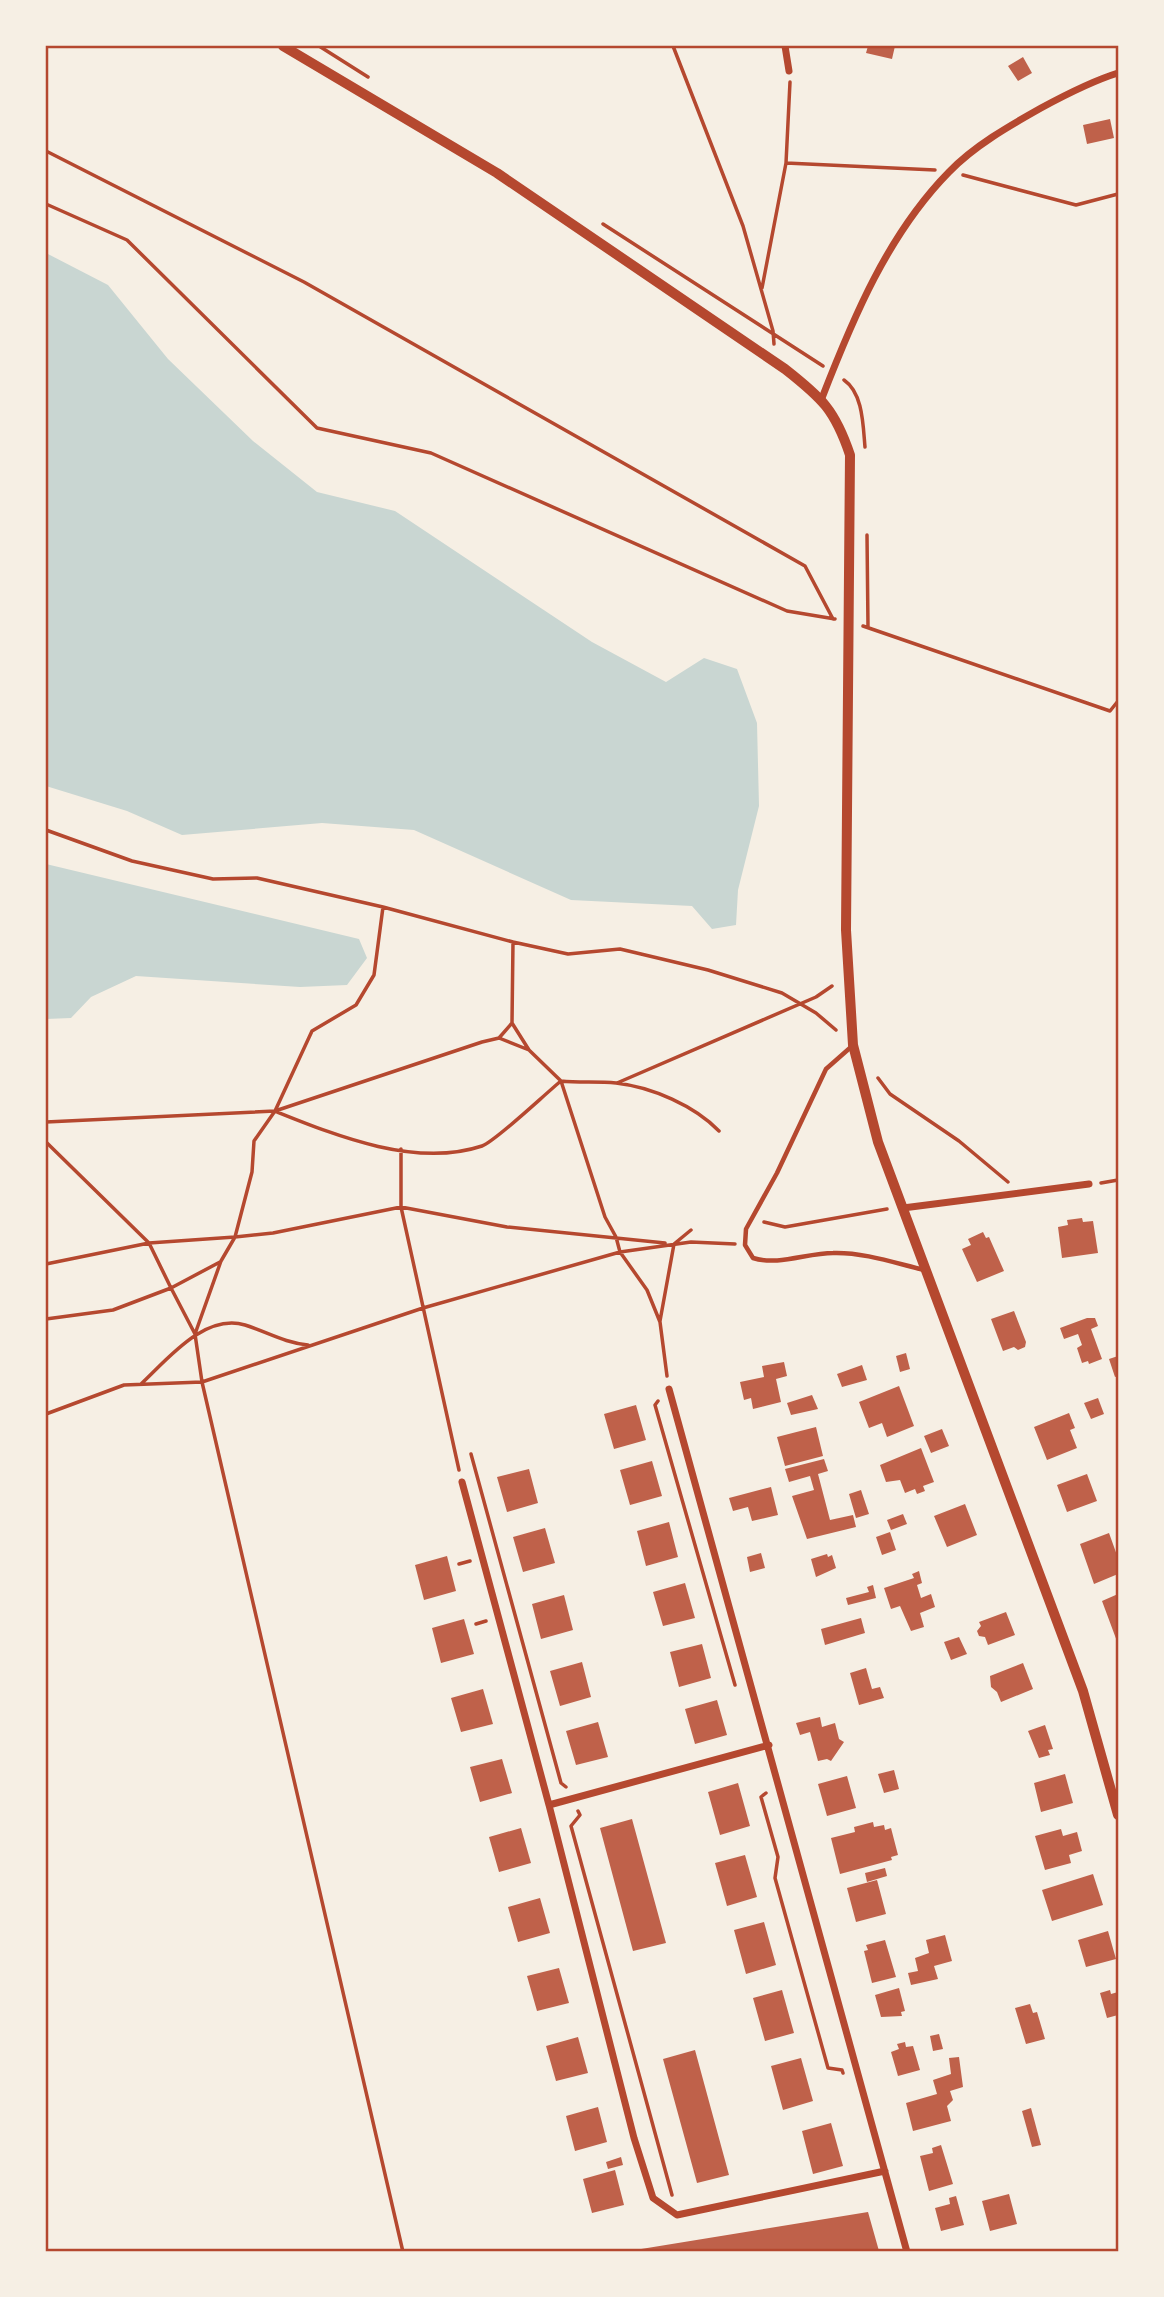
<svg xmlns="http://www.w3.org/2000/svg" width="1164" height="2297" viewBox="0 0 1164 2297" font-family="Rubik,sans-serif">
	<style>
		.water { fill: #c9d6d2 }
		.building { fill: #bf614a }
		.lines { fill: none; stroke-linecap: round; stroke-linejoin: round }
		.path { stroke: #b5482f; stroke-width: 3.5 }
		.service { stroke: #b5482f; stroke-width: 4.5 }
		.minor { stroke: #b5482f; stroke-width: 7 }
		.tertiary { stroke: #b5482f; stroke-width: 10 }
		.neatline { fill: none; stroke: #b5482f; stroke-width: 2.5 }
	</style>
	<rect width="100%" height="100%" fill="#f6efe4"/>
	<!-- water -->
	<path class="water" d="M 46,253 L 108,285 L 168,359 L 253,441 L 317,492 L 395,511 L 592,642 L 666,682 L 704,658 L 737,669 L 757,723 L 759,806 L 738,890 L 736,925 L 712,929 L 692,906 L 571,900 L 414,830 L 322,823 L 182,835 L 127,811 L 46,786 Z
		M 46,864 L 359,939 L 367,958 L 347,985 L 300,987 L 136,976 L 91,997 L 71,1018 L 46,1019 Z"/>
	<!-- building -->
	<path class="building" d="M 868,46 L 895,46 L 892,59 L 866,53 Z
		M 1023,57 L 1032,73 L 1018,81 L 1008,66 Z
		M 1110,119 L 1114,138 L 1087,144 L 1083,125 Z
		M 1082,1218 L 1083,1222 L 1093,1221 L 1098,1253 L 1062,1258 L 1058,1227 L 1068,1225 L 1067,1220 Z
		M 983,1232 L 986,1238 L 989,1237 L 1004,1271 L 977,1282 L 962,1249 L 971,1245 L 968,1239 Z
		M 1014,1311 L 1026,1342 L 1025,1347 L 1018,1350 L 1014,1347 L 1003,1351 L 991,1319 Z
		M 1087,1318 L 1095,1318 L 1098,1326 L 1091,1329 L 1102,1359 L 1089,1364 L 1088,1361 L 1082,1363 L 1077,1348 L 1082,1345 L 1078,1334 L 1064,1339 L 1060,1328 Z
		M 906,1353 L 910,1369 L 900,1372 L 896,1356 Z
		M 1118,1356 L 1118,1376 L 1115,1377 L 1109,1359 Z
		M 784,1362 L 787,1376 L 776,1379 L 781,1402 L 753,1409 L 751,1398 L 744,1400 L 740,1382 L 764,1377 L 762,1366 Z
		M 862,1365 L 867,1380 L 842,1387 L 837,1374 Z
		M 899,1386 L 914,1426 L 887,1437 L 882,1423 L 869,1428 L 859,1402 Z
		M 812,1395 L 818,1409 L 791,1415 L 787,1403 Z
		M 1098,1398 L 1104,1414 L 1091,1419 L 1084,1403 Z
		M 636,1405 L 646,1440 L 614,1449 L 604,1414 Z
		M 1069,1413 L 1075,1428 L 1070,1430 L 1077,1448 L 1047,1460 L 1034,1427 Z
		M 816,1427 L 823,1456 L 785,1466 L 777,1437 Z
		M 942,1429 L 949,1446 L 931,1453 L 924,1436 Z
		M 921,1448 L 934,1482 L 923,1486 L 925,1491 L 917,1494 L 915,1489 L 905,1493 L 900,1480 L 886,1482 L 880,1465 Z
		M 824,1459 L 828,1471 L 818,1474 L 830,1520 L 853,1515 L 856,1527 L 807,1539 L 792,1496 L 814,1490 L 810,1476 L 789,1482 L 785,1469 Z
		M 652,1461 L 662,1496 L 630,1505 L 620,1470 Z
		M 529,1469 L 538,1503 L 507,1512 L 497,1477 Z
		M 1087,1474 L 1097,1501 L 1067,1512 L 1057,1485 Z
		M 771,1487 L 778,1515 L 752,1521 L 748,1507 L 733,1511 L 729,1498 Z
		M 861,1490 L 869,1514 L 856,1518 L 849,1494 Z
		M 965,1504 L 977,1535 L 947,1547 L 934,1516 Z
		M 903,1514 L 907,1524 L 891,1530 L 887,1520 Z
		M 669,1522 L 678,1557 L 646,1566 L 637,1531 Z
		M 545,1528 L 555,1563 L 523,1572 L 513,1537 Z
		M 890,1532 L 896,1550 L 882,1555 L 876,1537 Z
		M 1109,1533 L 1118,1558 L 1118,1574 L 1094,1584 L 1080,1544 Z
		M 761,1553 L 765,1568 L 750,1572 L 747,1557 Z
		M 827,1554 L 828,1557 L 832,1555 L 836,1568 L 816,1577 L 811,1559 Z
		M 447,1556 L 456,1591 L 424,1600 L 415,1565 Z
		M 919,1571 L 922,1583 L 917,1585 L 921,1598 L 931,1594 L 935,1607 L 920,1613 L 924,1627 L 911,1631 L 900,1606 L 891,1609 L 884,1588 L 914,1578 L 912,1574 Z
		M 685,1583 L 695,1618 L 663,1626 L 653,1592 Z
		M 873,1585 L 876,1598 L 848,1605 L 846,1598 L 869,1592 L 867,1587 Z
		M 1118,1594 L 1118,1644 L 1102,1601 Z
		M 564,1595 L 573,1630 L 541,1639 L 532,1604 Z
		M 1006,1612 L 1015,1635 L 988,1645 L 985,1637 L 979,1636 L 977,1631 L 981,1626 L 979,1622 Z
		M 861,1618 L 865,1633 L 825,1645 L 821,1629 Z
		M 464,1619 L 474,1654 L 441,1663 L 432,1628 Z
		M 959,1637 L 967,1654 L 951,1660 L 944,1642 Z
		M 702,1644 L 711,1678 L 679,1687 L 670,1652 Z
		M 582,1662 L 591,1697 L 560,1706 L 550,1671 Z
		M 1023,1663 L 1033,1689 L 1001,1702 L 997,1692 L 991,1687 L 990,1676 Z
		M 866,1668 L 872,1689 L 880,1687 L 884,1698 L 859,1705 L 850,1673 Z
		M 483,1689 L 493,1724 L 461,1732 L 451,1698 Z
		M 717,1700 L 727,1735 L 695,1744 L 685,1709 Z
		M 820,1717 L 822,1727 L 835,1723 L 839,1739 L 844,1742 L 831,1761 L 827,1759 L 818,1761 L 810,1732 L 800,1735 L 796,1723 Z
		M 598,1722 L 608,1757 L 576,1765 L 566,1731 Z
		M 1045,1725 L 1053,1749 L 1048,1750 L 1050,1755 L 1039,1758 L 1028,1731 Z
		M 502,1759 L 512,1793 L 480,1802 L 470,1767 Z
		M 894,1770 L 899,1789 L 884,1793 L 878,1774 Z
		M 1065,1774 L 1073,1803 L 1041,1812 L 1034,1783 Z
		M 847,1776 L 856,1808 L 827,1816 L 818,1784 Z
		M 738,1783 L 750,1826 L 720,1835 L 708,1792 Z
		M 632,1819 L 666,1943 L 633,1951 L 600,1828 Z
		M 873,1822 L 874,1827 L 884,1825 L 885,1830 L 891,1828 L 898,1855 L 891,1857 L 892,1860 L 840,1874 L 831,1838 L 855,1832 L 854,1827 Z
		M 521,1828 L 531,1863 L 499,1872 L 489,1837 Z
		M 1061,1829 L 1063,1836 L 1077,1832 L 1082,1851 L 1069,1855 L 1071,1863 L 1045,1870 L 1035,1836 Z
		M 745,1855 L 757,1897 L 727,1906 L 715,1863 Z
		M 885,1868 L 887,1876 L 867,1882 L 865,1873 Z
		M 1093,1874 L 1103,1905 L 1052,1921 L 1042,1890 Z
		M 877,1880 L 886,1914 L 856,1922 L 847,1888 Z
		M 540,1898 L 550,1933 L 518,1942 L 508,1907 Z
		M 764,1922 L 776,1965 L 746,1974 L 734,1930 Z
		M 1108,1931 L 1116,1959 L 1086,1967 L 1078,1940 Z
		M 945,1935 L 952,1961 L 934,1966 L 938,1979 L 911,1985 L 908,1973 L 918,1971 L 915,1958 L 929,1953 L 926,1940 Z
		M 885,1940 L 896,1977 L 872,1983 L 864,1951 L 868,1950 L 866,1945 Z
		M 559,1968 L 569,2003 L 537,2011 L 527,1976 Z
		M 899,1988 L 905,2011 L 901,2012 L 902,2016 L 881,2017 L 875,1995 Z
		M 782,1990 L 794,2033 L 765,2041 L 753,1998 Z
		M 1110,1990 L 1111,1994 L 1118,1992 L 1118,2015 L 1107,2018 L 1100,1993 Z
		M 1030,2004 L 1033,2013 L 1037,2012 L 1045,2039 L 1026,2044 L 1015,2008 Z
		M 939,2034 L 943,2049 L 933,2051 L 930,2036 Z
		M 578,2037 L 588,2073 L 556,2081 L 546,2046 Z
		M 905,2042 L 906,2047 L 913,2046 L 920,2070 L 898,2076 L 891,2052 L 899,2049 L 897,2044 Z
		M 695,2050 L 729,2175 L 697,2183 L 663,2059 Z
		M 959,2057 L 963,2087 L 950,2091 L 953,2100 L 947,2106 L 951,2121 L 913,2131 L 906,2103 L 937,2094 L 933,2080 L 951,2074 L 949,2058 Z
		M 801,2058 L 813,2101 L 783,2110 L 771,2066 Z
		M 598,2107 L 607,2142 L 575,2151 L 566,2116 Z
		M 1031,2108 L 1041,2145 L 1032,2147 L 1022,2111 Z
		M 831,2123 L 843,2166 L 813,2174 L 802,2131 Z
		M 941,2145 L 953,2184 L 929,2191 L 920,2156 L 933,2153 L 932,2148 Z
		M 621,2157 L 623,2165 L 608,2169 L 606,2162 Z
		M 615,2170 L 624,2205 L 592,2213 L 583,2179 Z
		M 1009,2194 L 1017,2224 L 990,2231 L 982,2201 Z
		M 956,2196 L 964,2225 L 941,2231 L 935,2208 L 950,2204 L 949,2198 Z
		M 868,2212 L 879,2251 L 635,2251 L 635,2250 Z"/>
	<g class="lines">
		<!-- path -->
		<path class="path" d="M 319,46 L 368,77
			M 673,46 L 743,226 L 773,331 L 774,344
			M 46,151 L 304,282 L 805,566 L 833,619
			M 786,163 L 935,170
			M 963,175 L 1076,205 L 1118,194
			M 46,204 L 127,240 L 317,428 L 431,453 L 787,611 L 835,619
			M 603,224 L 823,366
			M 762,288 L 786,163 L 790,82
			M 844,380 C 863,393 863,425 865,447
			M 867,535 L 868,627
			M 863,626 L 1110,711 L 1118,701
			M 46,830 L 132,861 L 213,879 L 257,878 L 383,907 L 513,942 L 512,1023 L 529,1050 L 561,1081 L 605,1217 L 616,1237 L 620,1252 L 647,1290 L 660,1322 L 667,1376
			M 513,942 L 568,954 L 620,949 L 708,970 L 782,993 L 816,1013 L 836,1030
			M 499,1038 L 512,1023
			M 878,1078 L 890,1094 L 959,1141 L 1008,1182
			M 617,1083 L 816,997 L 832,986
			M 277,1112 C 337,1136 416,1168 482,1146 C 496,1141 546,1093 561,1081 C 579,1083 598,1081 616,1083 C 652,1087 695,1106 719,1131
			M 46,1122 L 275,1111 L 482,1042 L 499,1038 L 529,1050
			M 46,1142 L 149,1243 L 171,1288 L 220,1262
			M 401,1149 L 401,1207 L 459,1470
			M 1101,1183 L 1118,1180
			M 764,1222 L 785,1227 L 887,1209
			M 46,1264 L 149,1243 L 235,1237 L 252,1172 L 254,1141 L 275,1111 L 312,1031 L 356,1005 L 374,975 L 383,907
			M 46,1319 L 113,1310 L 171,1288 L 195,1334 L 202,1382 L 403,2252
			M 660,1321 L 674,1244 L 691,1230
			M 195,1334 L 221,1261 L 235,1237 L 273,1233 L 401,1207 L 507,1227 L 665,1243
			M 141,1384 C 167,1360 204,1313 245,1325 C 267,1332 285,1343 308,1345
			M 658,1401 L 655,1405 L 735,1685
			M 46,1414 L 124,1385 L 202,1382 L 423,1308 L 620,1252 L 691,1242 L 735,1244
			M 471,1454 L 561,1783 L 566,1787
			M 459,1564 L 470,1561
			M 476,1624 L 486,1621
			M 766,1793 L 761,1797 L 778,1857 L 775,1878 L 828,2068 L 842,2070 L 843,2073
			M 578,1811 L 580,1815 L 571,1826 L 672,2195"/>
		<!-- service -->
		<path class="service" d="M 851,1047 L 826,1069 L 777,1173 L 746,1229 L 745,1245 L 753,1258 C 778,1266 807,1253 833,1253 C 863,1252 895,1263 924,1270"/>
		<!-- minor -->
		<path class="minor" d="M 785,46 L 789,71
			M 822,398 C 853,318 888,234 949,172 C 974,146 1009,126 1041,108 C 1065,95 1092,81 1118,73
			M 903,1208 L 1089,1184
			M 669,1389 L 907,2252
			M 462,1482 L 549,1805
			M 769,1745 L 549,1805 L 634,2138 L 653,2198 L 677,2215 L 885,2171"/>
		<!-- tertiary -->
		<path class="tertiary" d="M 283,46 L 497,173 L 785,369 C 822,398 835,410 850,455 L 846,930 L 853,1045 L 878,1142 L 1083,1691 L 1118,1815"/>
	</g>
	<!-- border -->
	<rect width="1164" height="2297" fill="none" stroke="#f6efe4" stroke-width="94"/>
	<rect x="47" y="47" width="1070" height="2203" class="neatline"/>
</svg>
